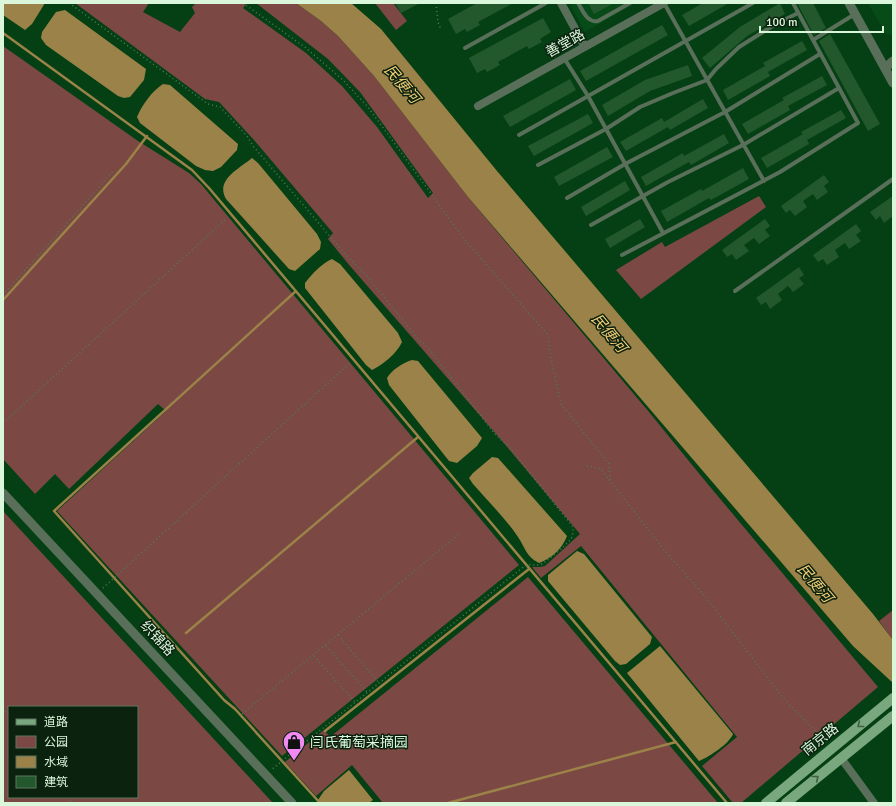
<svg xmlns="http://www.w3.org/2000/svg" width="896" height="806" viewBox="0 0 896 806" font-family="Signika,'Noto Sans SC',sans-serif">
	<style>
		.built { fill: #074b19 }
		.green { fill: #7b4843; fill-rule: evenodd }
		.water { fill: #9b8248 }
		.lines { fill: none; stroke-linecap: round; stroke-linejoin: round }
		.stream { stroke: #9b8248; stroke-width: 2.5 }
		.building { fill: #22582b }
		.path { stroke: #4c7d56; stroke-width: 1.5; stroke-dasharray: 1 3; stroke-linecap: butt }
		.service { stroke: #596f5a; stroke-width: 4 }
		.minor { stroke: #596f5a; stroke-width: 8 }
		.tertiary { stroke: #596f5a; stroke-width: 9 }
		.primary { stroke: #7aa87e; stroke-width: 10 }
		.oneway { stroke: #3d5e41 }
		.labels { text-anchor: middle; stroke-width: 3; stroke-linejoin: round; paint-order: stroke }
		.street-label { font-size: 14px; fill: #daf7dc; stroke: #0b220f }
		.poi-label { font-size: 14px; fill: #daf7dc; stroke: #0b220f; text-anchor: start }
		.water-label { font-size: 15px; font-style: italic; fill: #f1cc76; stroke: #0b220f }
	</style>
	<rect width="100%" height="100%" fill="#054014"/>
	<!-- built -->
	<path class="built" d="M 569,3 L 636,3 L 585,32 Z
		M 868,3 L 893,3 L 893,35 L 886,34 Z"/>
	<!-- green -->
	<path class="green" d="M 75,3 L 149,3 L 143,12 L 180,32 L 195,13 L 192,7 L 196,3 L 247,3 L 243,8 L 306,53 L 342,86 L 377,127 L 428,198 L 433,193 L 360,92 L 328,59 L 256,3 L 296,3 L 321,21 L 338,36 L 374,76 L 468,197 L 649,412 L 706,482 L 878,687 L 741,803 L 733,803 L 702,766 L 737,737 L 581,546 L 541,578 L 532,567 L 540,567 L 545,566 L 580,534 L 503,442 L 350,266 L 328,239 L 333,233 L 254,140 L 219,102 L 205,99 Z
		M 375,3 L 393,3 L 407,21 L 396,30 Z
		M 3,46 L 138,141 L 189,173 L 201,184 L 519,565 L 282,756 L 57,511 L 166,411 L 158,404 L 69,489 L 55,474 L 35,494 L 3,459 Z
		M 759,196 L 766,207 L 641,299 L 616,270 L 662,242 L 665,247 Z
		M 3,511 L 273,803 L 3,803 ZM 9,707 L 137,707 L 137,797 L 9,797 Z
		M 528,577 L 718,803 L 383,803 L 352,765 L 316,796 L 285,762 L 324,730 L 330,737 Z
		M 893,610 L 893,640 L 879,621 Z"/>
	<!-- water -->
	<path class="water" d="M 3,3 L 45,3 L 32,24 L 25,30 L 3,15 Z
		M 296,3 L 351,3 L 381,29 L 497,171 L 873,614 L 893,640 L 893,683 L 853,646 L 468,197 L 374,76 L 338,36 L 321,21 Z
		M 65,10 L 146,69 L 144,80 L 130,97 L 124,98 L 118,96 L 46,45 L 41,38 L 42,32 L 56,12 Z
		M 163,84 L 170,85 L 238,144 L 237,150 L 221,167 L 213,171 L 205,170 L 196,166 L 140,123 L 137,117 C 142,105 152,91 163,84 Z
		M 252,158 L 258,163 L 317,234 L 321,242 L 320,249 L 295,271 L 289,269 L 226,199 C 215,180 239,169 252,158 Z
		M 332,259 L 340,264 L 398,333 L 402,342 C 397,353 383,365 372,370 L 366,365 L 305,288 L 305,283 C 313,273 321,264 332,259 Z
		M 412,360 L 418,361 L 482,438 L 477,446 L 457,463 L 449,461 L 389,385 L 387,378 C 392,370 402,363 412,360 Z
		M 492,457 L 498,458 L 567,536 C 562,549 552,558 539,563 C 526,557 525,547 518,537 C 505,518 488,501 473,484 L 469,478 L 473,473 Z
		M 577,551 L 584,554 L 652,637 L 650,644 L 626,664 L 620,665 L 615,661 L 548,581 L 548,575 Z
		M 660,646 L 733,734 C 729,744 709,757 699,761 L 627,673 Z
		M 349,770 L 373,800 L 369,803 L 320,803 L 318,800 L 324,791 Z"/>
	<g class="lines">
		<!-- stream -->
		<path class="stream" d="M 3,33 L 192,170 L 209,188 L 727,803
			M 296,291 L 54,511 L 224,700 L 235,709 L 320,803
			M 3,300 L 126,164 L 147,136
			M 186,633 L 418,437
			M 325,731 L 529,569
			M 448,803 L 676,742"/>
	</g>
	<!-- building -->
	<path class="building" d="M 395,3 L 420,3 L 401,13 Z
		M 477,3 L 513,3 L 478,22 L 480,25 L 467,32 L 465,29 L 456,34 L 448,19 Z
		M 588,3 L 614,3 L 594,14 Z
		M 703,3 L 729,3 L 689,26 L 682,15 Z
		M 780,3 L 785,14 L 747,36 L 710,68 L 702,58 L 740,27 Z
		M 797,3 L 813,3 L 826,28 L 814,35 Z
		M 543,18 L 551,32 L 540,39 L 542,42 L 529,49 L 527,46 L 498,62 L 500,65 L 487,72 L 485,69 L 477,73 L 469,58 Z
		M 662,25 L 668,35 L 586,81 L 580,71 Z
		M 830,34 L 880,124 L 868,131 L 819,41 Z
		M 802,41 L 807,50 L 768,72 L 770,76 L 728,100 L 723,90 L 765,66 L 763,63 Z
		M 688,65 L 692,76 L 650,91 L 608,116 L 602,105 L 645,80 Z
		M 822,76 L 827,85 L 788,106 L 790,110 L 748,134 L 742,124 L 784,100 L 782,98 Z
		M 570,79 L 576,90 L 510,127 L 503,116 Z
		M 703,99 L 708,108 L 670,130 L 668,127 L 626,151 L 620,142 L 662,118 L 664,122 Z
		M 841,110 L 846,118 L 807,140 L 809,144 L 767,168 L 761,158 L 803,134 L 801,132 Z
		M 588,114 L 593,123 L 534,156 L 528,146 Z
		M 724,134 L 729,143 L 691,165 L 689,162 L 646,186 L 641,177 L 683,153 L 684,156 Z
		M 607,147 L 613,157 L 559,186 L 554,177 Z
		M 743,168 L 749,179 L 711,200 L 709,198 L 667,222 L 661,211 L 701,189 L 702,191 Z
		M 824,175 L 829,182 L 824,186 L 828,192 L 817,200 L 813,194 L 803,201 L 807,207 L 795,216 L 790,210 L 786,213 L 781,206 Z
		M 625,181 L 630,190 L 586,216 L 581,207 Z
		M 893,196 L 893,216 L 884,223 L 880,216 L 876,220 L 870,212 Z
		M 640,219 L 645,227 L 610,248 L 605,239 Z
		M 765,219 L 770,226 L 765,230 L 770,236 L 759,244 L 754,238 L 744,245 L 749,251 L 736,260 L 732,254 L 727,257 L 722,250 Z
		M 856,224 L 861,231 L 856,235 L 861,241 L 849,249 L 845,243 L 835,250 L 839,257 L 827,265 L 823,259 L 818,262 L 813,255 Z
		M 799,267 L 804,275 L 799,278 L 804,284 L 793,292 L 788,286 L 778,294 L 782,300 L 770,309 L 766,302 L 761,305 L 756,298 Z"/>
	<g class="lines">
		<!-- path -->
		<path class="path" d="M 69,3 L 208,104 L 220,107 L 247,136 L 253,146 L 345,254 L 367,276 L 417,338 L 430,350 L 494,433 L 511,449 L 573,527 C 573,531 573,535 571,539 C 567,544 545,564 539,565 C 530,566 532,562 522,568 L 271,770
			M 243,3 L 306,48 L 343,80 L 368,107 L 464,239 L 548,335 L 550,354 L 561,404 L 609,464 L 610,481
			M 436,3 L 438,22 L 441,30
			M 3,295 L 113,171
			M 3,423 L 226,219
			M 587,466 L 601,469 L 665,551 L 704,595 L 784,699 L 826,742
			M 103,588 L 350,363
			M 338,635 L 379,683
			M 326,646 L 367,692
			M 314,656 L 355,702
			M 3,708 L 9,717
			M 242,714 L 459,534
			M 68,797 L 72,803"/>
		<!-- service -->
		<path class="service" d="M 578,3 C 583,11 587,23 598,21 L 630,3
			M 664,3 L 764,181
			M 813,40 L 855,14
			M 465,48 L 546,3
			M 564,58 L 588,96 L 663,233
			M 519,135 L 753,3
			M 538,165 L 606,129 L 640,107 L 673,93 L 707,80 L 716,69 L 739,47 L 774,25 L 798,13
			M 567,198 L 625,164 L 725,112 L 820,54
			M 591,225 L 668,182 L 743,145 L 839,88
			M 622,255 L 780,172 L 858,123 L 793,3
			M 735,291 L 893,179"/>
		<!-- minor -->
		<path class="minor" d="M 561,3 L 585,47
			M 478,106 L 664,3
			M 841,758 L 874,803"/>
		<!-- tertiary -->
		<path class="tertiary" d="M 849,3 L 893,83
			M 885,68 L 893,61
			M 3,493 L 292,803"/>
		<!-- primary -->
		<path class="primary" d="M 766,803 L 893,698
			M 786,803 L 893,716"/>
	</g>
	<!-- one-way arrows -->
	<defs><path id="oneway-chevron" d="M-2-3.5L2.5 0L-2 3.5" fill="none" stroke-width="1.6" stroke-linecap="round" stroke-linejoin="round"/></defs>
	<g class="oneway">
		<use href="#oneway-chevron" transform="translate(860 725) rotate(141)"/>
		<use href="#oneway-chevron" transform="translate(816 778) rotate(-39)"/>
	</g>
	<!-- icons -->
	<defs>
		<g id="shop-pin" transform="scale(1.15)"><path d="M0 17L-7.5 6A9.5 9.5 0 1 1 7.5 6Z" fill="#f28af3" stroke="#0b220f"/><path d="M-5-2.5h2.3a2.7 3.5 0 0 1 5.4 0H5L5.5 6h-11ZM-1.5-2.5h3a1.5 2.3 0 0 0-3 0Z" fill="#111"/></g>
	</defs>
	<g fill-rule="evenodd">
		<use href="#shop-pin" x="294" y="742"/>
	</g>
	<g class="labels">
		<!-- street labels -->
		<g class="street-label">
			<text transform="translate(565 43) rotate(-29)" y="5">善堂路</text>
			<text transform="translate(158 638) rotate(47)" y="5">织锦路</text>
			<text transform="translate(820 739) rotate(-39)" y="5">南京路</text>
		</g>
		<!-- poi labels -->
		<g class="poi-label">
			<text x="310" y="747">闫氏葡萄采摘园</text>
		</g>
		<!-- water labels -->
		<g class="water-label">
			<text transform="translate(402 84) rotate(49)" y="5">民便河</text>
			<text transform="translate(609 333) rotate(50)" y="5">民便河</text>
			<text transform="translate(815 583) rotate(50)" y="5">民便河</text>
		</g>
	</g>
	<!-- border -->
	<rect width="896" height="806" fill="none" stroke="#daf7dc" stroke-width="8"/>
	<!-- legend -->
	<rect x="8" y="706" width="130" height="92" fill="#0b220f" stroke="#5e7761"/>
	<rect x="16" y="719" width="20" height="6" fill="#7aa87e" stroke="#5e7761"/>
	<text x="44" y="726" font-size="12" fill="#daf7dc">道路</text>
	<rect x="16" y="736" width="20" height="12" fill="#7b4843" stroke="#5e7761"/>
	<text x="44" y="746" font-size="12" fill="#daf7dc">公园</text>
	<rect x="16" y="756" width="20" height="12" fill="#9b8248" stroke="#5e7761"/>
	<text x="44" y="766" font-size="12" fill="#daf7dc">水域</text>
	<rect x="16" y="776" width="20" height="12" fill="#22582b" stroke="#5e7761"/>
	<text x="44" y="786" font-size="12" fill="#daf7dc">建筑</text>
	<!-- scale -->
	<path d="M760 26v6h123v-6" fill="none" stroke="#daf7dc" stroke-width="2"/>
	<text x="766" y="26" font-size="12" fill="#daf7dc" stroke="#0b220f" stroke-width="3" paint-order="stroke">100 m</text>
</svg>
